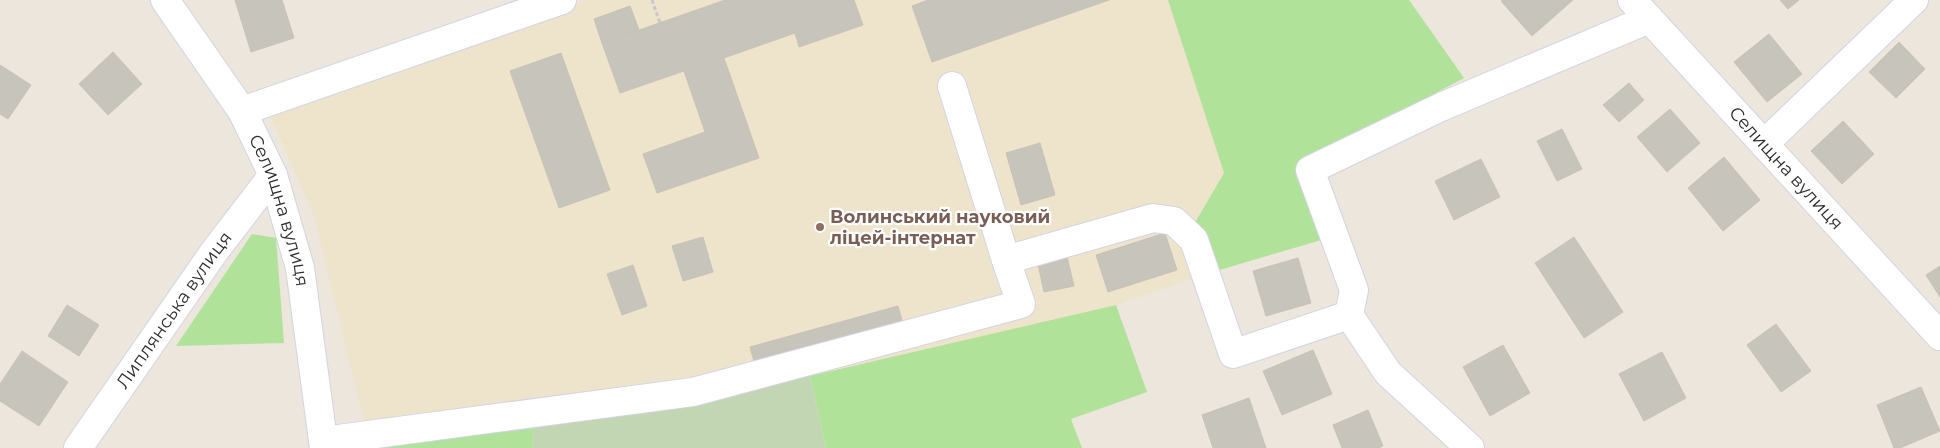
<svg xmlns="http://www.w3.org/2000/svg" width="1940" height="448" viewBox="0 0 1940 448" font-family="Montserrat,sans-serif">
	<style>
		.education { fill: #eee4cc }
		.green { fill: #b0e29a }
		.cemetery { fill: #c3d6b4 }
		.building { fill: #c7c4bb; stroke: #c8c2b6 }
		.lines { fill: none; stroke-linecap: round; stroke-linejoin: round }
		.minor-casing { stroke: #d2d4e3; stroke-width: 30 }
		.path { stroke: #c8c8c8; stroke-width: 3; stroke-dasharray: 4 2.5; stroke-linecap: butt }
		.minor { stroke: #fff; stroke-width: 28 }
		.education-dot { fill: #8d6e63; stroke: #fff; stroke-width: 2 }
		.labels { text-anchor: middle; stroke-width: 4.5; stroke-linejoin: round; paint-order: stroke }
		.street-label { font-size: 18px; fill: #2a2a2a; stroke: #fff }
		.education-label { font-size: 18px; font-weight: bold; fill: #785e54; stroke: #fff; text-anchor: start }
	</style>
	<rect width="100%" height="100%" fill="#ece6dc"/>
	<!-- education -->
	<path class="education" d="M 586,0 L 1409,0 L 1464,78 L 1302,164 L 1328,238 L 1216,271 L 1116,305 L 694,403 L 534,428 L 370,447 L 314,216 L 270,115 Z"/>
	<!-- green -->
	<path class="green" d="M 1168,0 L 1409,0 L 1464,78 L 1302,164 L 1328,238 L 1216,271 L 1196,221 L 1224,173 Z
		M 252,234 L 276,238 L 284,343 L 176,346 Z
		M 1116,305 L 1147,392 L 1071,419 L 1082,448 L 826,448 L 810,376 Z
		M 534,428 L 532,448 L 366,448 L 370,447 Z"/>
	<!-- cemetery -->
	<path class="cemetery" d="M 810,376 L 826,448 L 532,448 L 534,428 L 694,403 Z"/>
	<!-- building -->
	<path class="building" d="M 235,0 L 282,0 L 294,38 L 251,52 Z
		M 725,0 L 854,0 L 863,25 L 799,47 L 795,33 L 724,58 L 759,158 L 657,193 L 643,154 L 705,132 L 684,71 L 620,93 L 602,43 Z
		M 928,0 L 1109,0 L 932,62 L 912,6 Z
		M 1503,0 L 1573,0 L 1532,36 L 1501,1 Z
		M 1780,0 L 1799,0 L 1788,9 Z
		M 630,6 L 639,30 L 602,43 L 594,19 Z
		M 1769,34 L 1802,74 L 1767,102 L 1734,62 Z
		M 1899,42 L 1925,69 L 1896,98 L 1869,72 Z
		M 113,52 L 142,84 L 108,115 L 79,84 Z
		M 561,53 L 610,190 L 559,208 L 510,71 Z
		M 0,65 L 31,85 L 8,119 L 0,114 Z
		M 1629,83 L 1644,100 L 1619,122 L 1603,105 Z
		M 1670,109 L 1700,143 L 1667,172 L 1637,137 Z
		M 1843,121 L 1874,154 L 1842,184 L 1811,151 Z
		M 1562,129 L 1582,169 L 1557,181 L 1537,141 Z
		M 1040,143 L 1055,195 L 1021,205 L 1006,153 Z
		M 1724,157 L 1760,200 L 1723,231 L 1688,188 Z
		M 1481,159 L 1500,197 L 1454,220 L 1435,181 Z
		M 1165,233 L 1177,270 L 1108,292 L 1096,255 Z
		M 703,237 L 713,272 L 683,281 L 672,246 Z
		M 1574,237 L 1623,312 L 1584,338 L 1535,263 Z
		M 1067,257 L 1074,286 L 1044,292 L 1038,264 Z
		M 1298,258 L 1311,303 L 1266,316 L 1253,271 Z
		M 633,265 L 647,306 L 622,315 L 607,274 Z
		M 1940,266 L 1940,297 L 1926,275 Z
		M 67,305 L 99,325 L 79,356 L 48,336 Z
		M 898,306 L 903,324 L 755,365 L 750,347 Z
		M 1776,324 L 1811,371 L 1781,392 L 1747,345 Z
		M 1503,345 L 1530,393 L 1490,416 L 1463,367 Z
		M 1313,350 L 1332,394 L 1282,415 L 1263,371 Z
		M 22,351 L 68,382 L 39,426 L 0,401 L 0,384 Z
		M 1662,352 L 1686,398 L 1644,421 L 1619,374 Z
		M 1921,387 L 1940,431 L 1900,448 L 1894,448 L 1877,405 Z
		M 1249,398 L 1266,448 L 1213,448 L 1202,415 Z
		M 1368,410 L 1383,446 L 1378,448 L 1342,448 L 1333,425 Z"/>
	<g class="lines">
		<!-- minor casing -->
		<g class="minor-casing">
			<g id="minor">
				<path id="s1" d="M 165,0 L 242,111 L 273,175 L 300,268 L 324,448"/>
				<path id="s2" d="M 1632,0 L 1940,336"/>
				<path d="M 952,86 L 1006,260 L 1153,218 L 1174,221 L 1194,240 L 1233,354 L 1349,315"/>
				<path d="M 242,111 L 562,0"/>
				<path d="M 1764,144 L 1914,0"/>
				<path d="M 1349,315 L 1354,290 L 1310,170 L 1441,107 L 1649,19"/>
				<path d="M 1349,315 L 1388,373 L 1470,448"/>
				<path d="M 323,441 L 693,392 L 1021,304 L 1006,260"/>
				<path id="s3" d="M 78,448 L 214,252 L 273,175"/>
			</g>
		</g>
		<!-- path -->
		<path class="path" d="M 652,0 L 660,23"/>
		<!-- minor -->
		<use href="#minor" class="minor"/>
	</g>
	<!-- markers -->
	<circle class="education-dot" cx="820" cy="227" r="5"/>
	<g class="labels">
		<!-- street labels -->
		<g class="street-label">
			<text dy="6" stroke="none"><textPath href="#s2" startOffset="228">Селищна вулиця</textPath></text>
			<text dy="6" stroke="none"><textPath href="#s1" startOffset="242">Селищна вулиця</textPath></text>
			<text dy="6" stroke="none"><textPath href="#s3" startOffset="168">Липлянська вулиця</textPath></text>
		</g>
		<!-- education labels -->
		<g class="education-label">
			<text x="830" y="223">Волинський науковий<tspan x="830" dy="21">ліцей-інтернат</tspan></text>
		</g>
	</g>
</svg>
